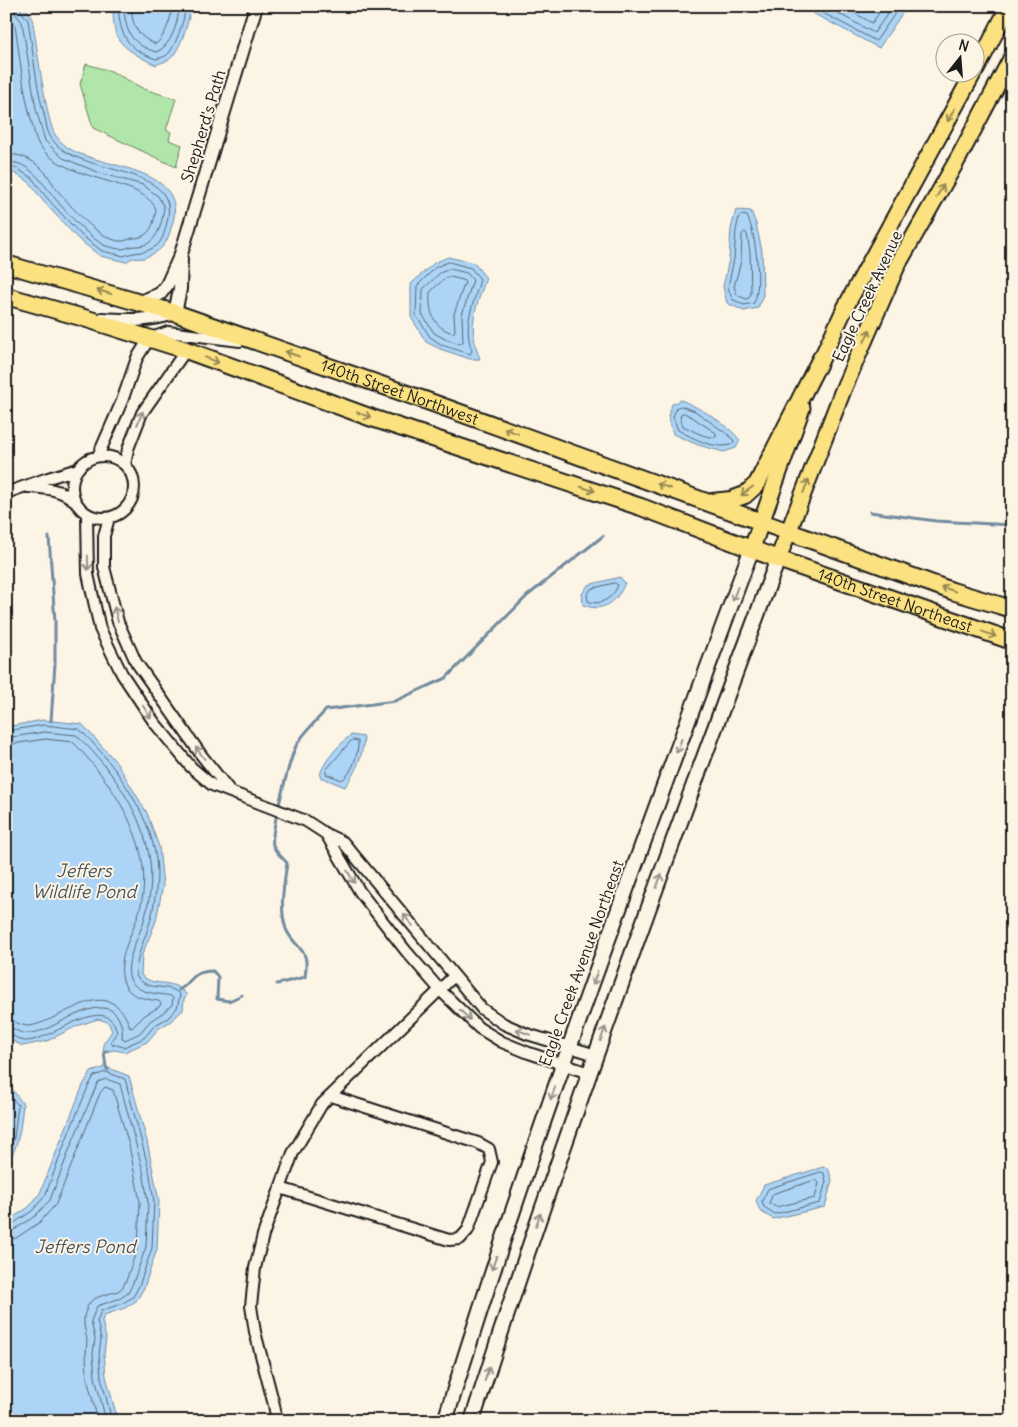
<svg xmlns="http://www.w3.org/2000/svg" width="1018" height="1427" viewBox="0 0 1018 1427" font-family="Delius,sans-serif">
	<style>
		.green { fill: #b0e6a9; stroke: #668162 }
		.water { fill: #acd4f6; stroke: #728a9f }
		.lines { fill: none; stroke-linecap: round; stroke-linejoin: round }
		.shore { stroke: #566673; stroke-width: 1 }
		.stream { stroke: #728a9f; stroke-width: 3 }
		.minor-casing { stroke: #1c1c1c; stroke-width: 14 }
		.tertiary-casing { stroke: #1c1c1c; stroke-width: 16 }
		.secondary-casing { stroke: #1c1c1c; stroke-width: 18 }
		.primary-casing { stroke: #1c1c1c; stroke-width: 19 }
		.trunk-casing { stroke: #1c1c1c; stroke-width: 20 }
		.minor { stroke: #fcf5e5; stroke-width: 10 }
		.tertiary { stroke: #fcf5e5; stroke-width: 12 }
		.secondary { stroke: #fcf5e5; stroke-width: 14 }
		.primary { stroke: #fbe180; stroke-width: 15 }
		.trunk { stroke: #fbe180; stroke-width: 16 }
		.oneway { stroke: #978853 }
		.oneway2 { stroke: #97938b }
		.labels { text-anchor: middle; stroke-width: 4; stroke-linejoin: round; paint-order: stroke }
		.street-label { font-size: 16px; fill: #1c1c1c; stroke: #fcf5e5 }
		.water-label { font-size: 18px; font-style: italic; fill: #47535d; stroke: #fcf5e5 }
	</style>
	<rect width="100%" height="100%" fill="#fcf5e5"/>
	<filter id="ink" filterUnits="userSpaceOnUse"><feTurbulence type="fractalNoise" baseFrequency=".02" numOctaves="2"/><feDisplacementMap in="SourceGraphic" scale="10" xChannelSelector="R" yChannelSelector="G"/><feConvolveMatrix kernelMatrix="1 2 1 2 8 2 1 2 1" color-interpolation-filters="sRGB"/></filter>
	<g filter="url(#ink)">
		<!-- green -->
		<path class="green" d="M 86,64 L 111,71 L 144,89 L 176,99 L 166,130 L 171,132 L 169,140 L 182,145 L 176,167 L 93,128 L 80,84 Z"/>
		<!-- water -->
		<path class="water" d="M 6,6 L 24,6 L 32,17 C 36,38 46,124 56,136 C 59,140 63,144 67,147 C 98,169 187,165 173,222 C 170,231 168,243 160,249 C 157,252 148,257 143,258 C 134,260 135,255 126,262 L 100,256 L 78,239 L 43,201 L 29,182 L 14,173 L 6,173 Z
			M 113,6 L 190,6 C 191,18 180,50 171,58 C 168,61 160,63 156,65 C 145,60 123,49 118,38 C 113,29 113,16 113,6 Z
			M 799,6 L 907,6 L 879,48 Z
			M 736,210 L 751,211 L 756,224 L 762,251 L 763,295 L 758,308 L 744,311 L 727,303 L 723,287 L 729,259 L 731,229 Z
			M 448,257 L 474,263 L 486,278 C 475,311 467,324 480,359 L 470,359 L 440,349 L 426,342 L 411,317 L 411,284 L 434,263 Z
			M 681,400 C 702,409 726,423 740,440 L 736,448 L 724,452 L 698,445 L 673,434 L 668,416 L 672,404 Z
			M 620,577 L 625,583 C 617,602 604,613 583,605 L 582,594 L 588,585 Z
			M 43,720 L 82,724 L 117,763 L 147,813 L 159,847 L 163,885 L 156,921 L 142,955 L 141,975 C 156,989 171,976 187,995 L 184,999 L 183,1010 L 171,1021 L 158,1029 L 147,1042 L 125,1052 L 114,1050 L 104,1052 L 103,1044 L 112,1031 L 108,1022 L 98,1019 L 77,1026 L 47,1041 L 23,1046 L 6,1038 L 6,727 Z
			M 351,735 L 364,737 C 363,756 356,771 345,787 L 320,777 C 320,765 341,742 351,735 Z
			M 106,1067 L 129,1076 L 147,1141 L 159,1201 L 157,1249 L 144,1288 L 136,1301 L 125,1308 L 104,1315 L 102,1321 L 106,1338 L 104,1354 L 106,1376 L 118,1421 L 6,1421 L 6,1222 L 29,1207 L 40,1193 L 83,1085 L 91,1072 Z
			M 6,1085 L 10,1086 L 23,1104 C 21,1126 19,1147 6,1166 Z
			M 823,1167 L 828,1168 L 832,1180 L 825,1207 L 773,1219 L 760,1211 L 756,1201 L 764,1185 Z"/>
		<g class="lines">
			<!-- shore -->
			<path class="shore" d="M 118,6 C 120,36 127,49 156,59 C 159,58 165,57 167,55 C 176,47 185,17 186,6
				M 124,6 C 125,32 131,44 156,52 C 171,47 179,21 179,6
				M 131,6 C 132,25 137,37 156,44 C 165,36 172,18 172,6
				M 810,6 L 876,41 L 900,6
				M 825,6 L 874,33 L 893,6
				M 842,6 L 872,23 L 884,6
				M 6,154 C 20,154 31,159 41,168 C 48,174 52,183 57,190 C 71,206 97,238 119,241 C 124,242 128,239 133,238 C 151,238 154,223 156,209 C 143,178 65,183 39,145 C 35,139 34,130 32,123 C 23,91 20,58 15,25 L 8,16 L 6,6
				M 6,162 C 28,161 38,178 51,193 C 61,207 91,240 106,246 C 110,247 117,249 121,249 C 126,249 130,246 136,246 C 157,247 162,224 164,207 L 158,196 L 143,185 L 100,173 L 63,158 L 45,141 L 36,109 L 22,22 L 15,13 L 14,6
				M 6,168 L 16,168 L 32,178 L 47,198 L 81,235 L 102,251 L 124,256 C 134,251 146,254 156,246 C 163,241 165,230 167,222 C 183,161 72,178 50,136 C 47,131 46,123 45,118 C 36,86 33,52 28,20 L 21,11 L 20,6
				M 741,215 L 747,216 C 756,233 762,287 754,303 L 744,305 L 732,299 L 728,287 L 734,259 L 736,230 L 739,217 Z
				M 745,232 L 747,234 L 750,252 L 751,293 L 749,298 L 746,299 L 737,295 L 734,287 L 741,261 L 742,235 Z
				M 449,262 L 471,268 L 480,279 C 474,306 462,322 472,351 L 470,354 L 442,345 L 430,337 L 416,315 L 417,286 L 436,267 Z
				M 450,269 L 467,273 L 473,280 L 462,315 L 463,342 L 461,344 L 445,339 L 434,333 L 422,314 L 423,289 L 440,273 Z
				M 450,277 L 463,280 L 465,282 L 454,314 L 455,331 L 453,333 C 432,327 429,311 430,292 L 444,279 Z
				M 681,406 L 695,411 L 730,436 L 734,441 L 733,444 C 716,451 693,438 678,430 L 673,417 L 676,408 Z
				M 684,413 L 692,417 L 716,433 L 716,437 C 705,438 693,431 683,426 L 680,417 L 681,414 Z
				M 615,583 L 618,585 C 614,597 600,607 588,601 L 587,595 L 591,589 Z
				M 6,731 L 44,725 L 79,729 C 110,758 145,807 154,848 C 159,869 157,889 153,909 C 149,934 136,950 136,976 C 148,993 170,982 180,995 L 177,1008 L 168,1018 L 155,1025 L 144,1038 L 124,1047 L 112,1044 L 111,1041 L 117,1032 C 107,989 50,1043 24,1041 C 18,1040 13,1034 6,1033
				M 6,738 L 44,732 L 76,735 C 107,763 139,808 148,850 C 153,872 151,896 145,917 C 141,934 123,962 130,979 C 137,994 157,993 171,996 L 173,998 L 172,1005 L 164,1012 L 150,1021 L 140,1033 L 125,1040 L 122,1038 C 123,1031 122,1026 119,1019 C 106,991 61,1024 43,1030 C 38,1032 33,1033 28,1033 C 20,1035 14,1027 6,1027
				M 353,740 L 358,741 C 359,753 352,774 342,780 L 326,774 L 326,770 L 349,743 Z
				M 6,745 L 45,739 L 73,742 C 116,787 161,853 137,918 C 131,936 117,960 123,980 C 127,997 145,999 159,1001 L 161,1004 L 159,1007 L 145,1015 L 132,1028 L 130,1027 C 109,969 62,1023 28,1026 C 21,1026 14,1020 6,1020
				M 6,1091 L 18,1105 L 14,1138 L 6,1156
				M 821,1172 L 824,1173 L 826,1181 L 820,1203 L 775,1214 L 764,1207 L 762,1201 L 768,1189 Z
				M 816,1180 L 819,1183 L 815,1198 L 776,1207 L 769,1203 L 773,1194 Z
				M 6,1226 L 11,1225 L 32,1211 L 45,1196 L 68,1135 L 88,1087 L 94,1076 L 106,1072 L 125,1079 L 149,1170 L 154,1201 L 152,1248 L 139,1286 L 133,1297 L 123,1303 L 101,1311 L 97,1321 L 101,1339 L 99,1354 L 101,1377 L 112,1421
				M 6,1232 L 14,1230 L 35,1216 L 50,1200 L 74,1138 L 98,1082 L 106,1079 L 120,1084 L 143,1171 L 148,1202 L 146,1247 L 133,1283 L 128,1293 L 121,1298 L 97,1306 L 91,1321 L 95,1339 L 93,1354 L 95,1377 L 106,1421
				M 6,1240 L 16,1238 L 40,1222 L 56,1204 L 100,1093 L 105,1087 L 113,1090 L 129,1145 L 140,1202 L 138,1246 L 126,1281 L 122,1288 L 118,1291 L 98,1297 L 91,1301 L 87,1307 L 84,1316 L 84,1325 L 87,1340 L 86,1354 L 87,1378 L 98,1421"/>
			<!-- stream -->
			<path class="stream" d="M 870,512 L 936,521 L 1012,525
				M 49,537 L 55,622 L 55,664 L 51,721
				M 277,984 L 305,977 C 306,969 308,958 302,951 C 296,942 291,941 286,929 C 279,908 284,885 287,863 C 283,858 274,851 273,845 C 270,833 290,759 296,746 C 303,733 316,721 326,710 L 395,701 L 446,678 L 527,596 L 603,536
				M 179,990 C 195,981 188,972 213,971 L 218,977 L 217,999 L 229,1001 L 242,995
				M 107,1051 L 104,1052 L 106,1067 L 108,1070"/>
			<!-- minor casing -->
			<g class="minor-casing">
				<path id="minor" d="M 98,456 L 122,401 L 137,358 L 149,339 L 168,332 L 240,341
					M72 487a31 31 0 1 1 62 0a31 31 0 1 1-62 0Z
					M 125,465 L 128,449 L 142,413 L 186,350
					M 28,487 C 46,488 61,489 75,501
					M 6,493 L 48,478 L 78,469
					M 87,514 L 88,574 L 100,629 L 122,674 L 154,722 L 191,767 L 212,785 L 306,821 L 326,834 L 343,842 L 482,1009 L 504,1024 L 527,1034 L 596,1055
					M 109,518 L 104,536 L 104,567 L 118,622 L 136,662 L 202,756 L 230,791
					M 326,834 L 360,892 L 406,951 L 440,990 L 479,1028 L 502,1042 L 529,1053 L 589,1073
					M 280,1188 L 449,1240 L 460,1239 L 468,1230 L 492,1162 L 489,1149 L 478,1143 L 331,1096
					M 277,1421 L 274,1405 L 255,1332 L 251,1306 L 255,1268 L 263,1235 L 293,1153 L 322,1104 L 454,976"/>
			</g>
			<!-- tertiary casing -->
			<g class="tertiary-casing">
				<path id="tertiary" d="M 140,302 L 160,294 L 167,285 L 181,254 L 256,6
					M 102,319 C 130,321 148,321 175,313 L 180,289 L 181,259"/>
			</g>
			<!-- secondary casing -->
			<g class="secondary-casing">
				<path id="secondary" d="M 445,1421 C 536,1126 645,837 752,548
					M 472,1421 C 565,1131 671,844 778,559"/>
			</g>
			<!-- primary casing -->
			<g class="primary-casing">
				<path id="primary" d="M 976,70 L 1009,6
					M 817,368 L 846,306 L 974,72
					M 752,548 L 802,408
					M 778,559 L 843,390 L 897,266 L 959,157 L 1012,57"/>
			</g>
			<!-- trunk casing -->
			<g class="trunk-casing">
				<g id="trunk">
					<path id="s1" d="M 6,264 L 175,313 L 430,402 L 952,591 L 1012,609"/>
					<path id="s2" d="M 6,296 L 84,318 L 186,350 L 372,418 L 641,507 L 778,559 L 1012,641"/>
					<path d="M 712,502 L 731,500 L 745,495 L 757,484 L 821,358"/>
				</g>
			</g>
			<!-- minor -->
			<use href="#minor" class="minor"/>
			<!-- tertiary -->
			<use href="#tertiary" class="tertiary"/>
			<!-- secondary -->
			<use href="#secondary" class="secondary"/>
			<!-- primary -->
			<use href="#primary" class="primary"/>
			<!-- trunk -->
			<use href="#trunk" class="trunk"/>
		</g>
		<!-- one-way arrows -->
		<defs><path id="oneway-shaft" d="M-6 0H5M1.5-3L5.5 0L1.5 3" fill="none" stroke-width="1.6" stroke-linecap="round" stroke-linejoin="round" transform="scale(1.25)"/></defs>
		<g class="oneway">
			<use href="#oneway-shaft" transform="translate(951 115) rotate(119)"/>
			<use href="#oneway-shaft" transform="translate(940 191) rotate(-60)"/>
			<use href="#oneway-shaft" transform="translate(104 292) rotate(-164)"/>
			<use href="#oneway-shaft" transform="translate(867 336) rotate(-66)"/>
			<use href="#oneway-shaft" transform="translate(292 354) rotate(-161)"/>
			<use href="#oneway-shaft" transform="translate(212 360) rotate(21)"/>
			<use href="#oneway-shaft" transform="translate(364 415) rotate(20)"/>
			<use href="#oneway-shaft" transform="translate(511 431) rotate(-160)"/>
			<use href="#oneway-shaft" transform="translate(664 486) rotate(-160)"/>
			<use href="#oneway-shaft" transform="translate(806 486) rotate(-69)"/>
			<use href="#oneway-shaft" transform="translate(588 489) rotate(18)"/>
			<use href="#oneway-shaft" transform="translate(747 491) rotate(143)"/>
			<use href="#oneway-shaft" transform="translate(948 589) rotate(-161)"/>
			<use href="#oneway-shaft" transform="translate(989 634) rotate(20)"/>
		</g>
		<g class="oneway2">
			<use href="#oneway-shaft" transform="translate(140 418) rotate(-68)"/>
			<use href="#oneway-shaft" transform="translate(88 563) rotate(89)"/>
			<use href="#oneway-shaft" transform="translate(735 594) rotate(110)"/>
			<use href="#oneway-shaft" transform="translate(116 614) rotate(-105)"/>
			<use href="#oneway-shaft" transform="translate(147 712) rotate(57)"/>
			<use href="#oneway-shaft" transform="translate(679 746) rotate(110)"/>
			<use href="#oneway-shaft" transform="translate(200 753) rotate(-127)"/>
			<use href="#oneway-shaft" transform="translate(351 877) rotate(60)"/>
			<use href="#oneway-shaft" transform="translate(659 881) rotate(-70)"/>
			<use href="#oneway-shaft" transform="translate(408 920) rotate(-129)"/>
			<use href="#oneway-shaft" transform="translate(595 978) rotate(110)"/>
			<use href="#oneway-shaft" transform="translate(465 1015) rotate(44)"/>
			<use href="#oneway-shaft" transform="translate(523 1032) rotate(-159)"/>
			<use href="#oneway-shaft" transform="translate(603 1034) rotate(-70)"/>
			<use href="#oneway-shaft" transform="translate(553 1093) rotate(109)"/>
			<use href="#oneway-shaft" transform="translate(538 1220) rotate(-71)"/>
			<use href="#oneway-shaft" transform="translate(494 1263) rotate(109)"/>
			<use href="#oneway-shaft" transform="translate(487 1374) rotate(-72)"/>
		</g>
	</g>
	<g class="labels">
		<!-- street labels -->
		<g class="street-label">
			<text transform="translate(203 126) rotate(-73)" y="6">Shepherd's Path</text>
			<text transform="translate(867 296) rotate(-65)" y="6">Eagle Creek Avenue</text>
			<text dy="6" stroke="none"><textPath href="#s1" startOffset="414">140th Street Northwest</textPath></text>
			<text dy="6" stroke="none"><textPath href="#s2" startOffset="940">140th Street Northeast</textPath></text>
			<text transform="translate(581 963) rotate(-70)" y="6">Eagle Creek Avenue Northeast</text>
		</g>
		<!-- water labels -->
		<g class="water-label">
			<text x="84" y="877">Jeffers<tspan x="84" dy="21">Wildlife Pond</tspan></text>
			<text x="85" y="1253">Jeffers Pond</text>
		</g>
	</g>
	<!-- margin -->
	<rect width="1018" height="1427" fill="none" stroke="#fcf5e5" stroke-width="25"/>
	<rect x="12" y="12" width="993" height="1402" fill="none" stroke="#1c1c1c" stroke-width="2" filter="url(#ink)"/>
	<!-- north arrow -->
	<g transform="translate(960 58) rotate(17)"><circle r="24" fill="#fcf5e5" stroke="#a29e95"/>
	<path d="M0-4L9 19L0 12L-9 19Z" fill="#1c1c1c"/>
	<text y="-8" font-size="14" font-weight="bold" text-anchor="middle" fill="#1c1c1c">N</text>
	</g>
</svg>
